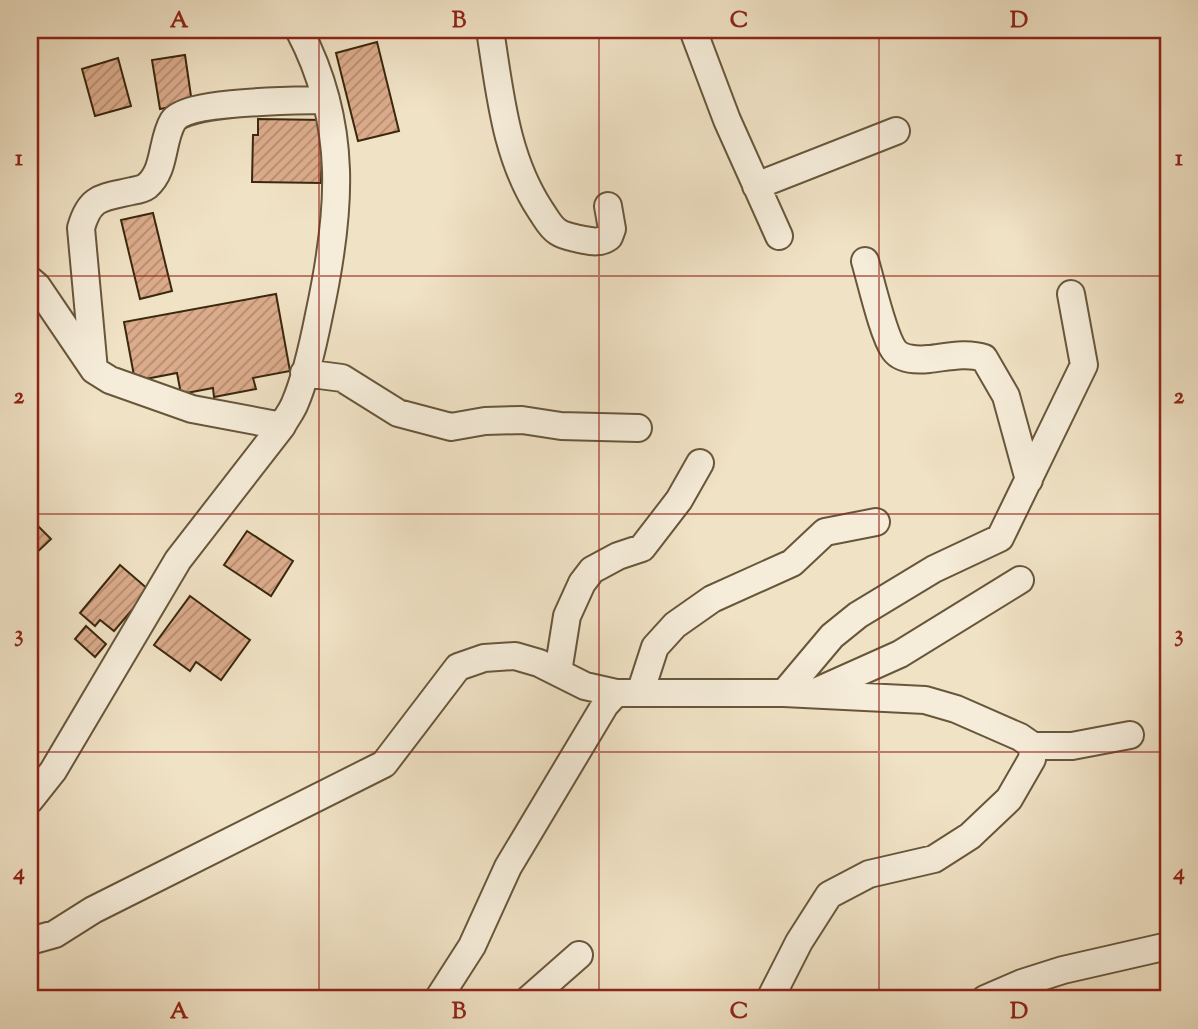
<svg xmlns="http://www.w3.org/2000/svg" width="1198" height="1029" viewBox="0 0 1198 1029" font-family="'Sorts Mill Goudy',serif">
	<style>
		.building { fill: url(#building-hatch); stroke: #3b280d; stroke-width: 2 }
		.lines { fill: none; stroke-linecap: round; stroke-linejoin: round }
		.minor-casing { stroke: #68563b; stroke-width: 30 }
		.minor { stroke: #f5ecd9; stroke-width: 26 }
		.grid { fill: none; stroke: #8f2418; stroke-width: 2; stroke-opacity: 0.55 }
		.neatline { fill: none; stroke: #8f2418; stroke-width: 2.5 }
		.grid-label { font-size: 23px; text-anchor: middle; font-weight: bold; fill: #8f2418 }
	</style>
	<defs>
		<pattern id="building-hatch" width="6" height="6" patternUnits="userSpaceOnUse" patternTransform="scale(1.75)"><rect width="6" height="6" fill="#dbab8b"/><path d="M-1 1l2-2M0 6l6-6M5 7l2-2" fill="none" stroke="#b38b70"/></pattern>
	</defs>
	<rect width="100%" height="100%" fill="#f0e2c5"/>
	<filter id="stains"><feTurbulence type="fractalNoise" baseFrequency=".00286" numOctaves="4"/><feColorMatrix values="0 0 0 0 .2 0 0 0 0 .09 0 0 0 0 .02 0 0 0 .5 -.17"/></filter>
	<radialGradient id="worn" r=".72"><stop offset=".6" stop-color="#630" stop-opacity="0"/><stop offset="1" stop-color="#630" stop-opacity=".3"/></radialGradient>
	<!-- building -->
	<path class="building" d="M 377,42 L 399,131 L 358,141 L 336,53 Z
		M 185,55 L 192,103 L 160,109 L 152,60 Z
		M 118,58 L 131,106 L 95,116 L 82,69 Z
		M 258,119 L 323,120 L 321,183 L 252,182 L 253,135 L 258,135 Z
		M 153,213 L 172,291 L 140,299 L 121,220 Z
		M 276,294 L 290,371 L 253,378 L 256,389 L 214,397 L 213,388 L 181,394 L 177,373 L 135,381 L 124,322 Z
		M 30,518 L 51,539 L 30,559 Z
		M 247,531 L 293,561 L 271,596 L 224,565 Z
		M 120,565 L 149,590 L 114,631 L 100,620 L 95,626 L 80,613 Z
		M 190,596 L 250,640 L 221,680 L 196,662 L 190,671 L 154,645 Z
		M 86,626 L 106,644 L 95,657 L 75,639 Z"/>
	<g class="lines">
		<!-- minor casing -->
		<g class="minor-casing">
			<path id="minor" d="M 490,30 C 500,92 505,157 541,211 C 546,218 550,227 558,232 C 564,236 571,237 579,239 C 590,241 599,244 609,237 L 612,229 L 608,206
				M 693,30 L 727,120 L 779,236
				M 756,186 L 896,131
				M 865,261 C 871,281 883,335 894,350 C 901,360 919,360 929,359 C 947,357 967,352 984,358 L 1006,396 L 1029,480
				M 30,280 L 37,286 L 94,370 L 110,380 L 192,409 L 282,426
				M 94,370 L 81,228 C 90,196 102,198 132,191 C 138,190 143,189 147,186 C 166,170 161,141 173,121 C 187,100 298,101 326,100
				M 304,373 L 342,378 L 398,413 L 451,427 L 485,421 L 522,420 L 561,426 L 638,428
				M 558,672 L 567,616 L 582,583 L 592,570 L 618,556 L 642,548 L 679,500 L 700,463
				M 815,692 L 900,654 L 1020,580
				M 640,693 L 655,647 L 675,625 L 712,599 L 792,563 L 825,532 L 876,522
				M 784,693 L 832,636 L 858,615 L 934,569 L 1000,538 L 1084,365 L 1071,294
				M 1033,746 L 1072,746 L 1130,735
				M 30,800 L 53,771 L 178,560 L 282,426 C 286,418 292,411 295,403 C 305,380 314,340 319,315 C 341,213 349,125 299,30
				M 30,941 L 55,934 L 93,910 L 384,764 L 458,667 L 484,658 L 515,656 L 539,663 L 585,686 L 616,693 L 784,693 L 925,700 L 956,709 L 1020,737 L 1033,746 L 1032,759 L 1009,799 L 970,836 L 934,859 L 869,874 L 829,895 L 799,942 L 770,999
				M 438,999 L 472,946 L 508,867 L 605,705 L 616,693
				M 529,999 L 579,955
				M 985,999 L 1022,983 L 1063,970 L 1168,946"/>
		</g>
		<!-- minor -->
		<use href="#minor" class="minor"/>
	</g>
	<!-- grid -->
	<path class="grid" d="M 319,30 L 319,999M 599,30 L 599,999M 879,30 L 879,999M 30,276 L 1168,276M 30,514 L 1168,514M 30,752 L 1168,752"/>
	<!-- margin -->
	<rect width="1198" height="1029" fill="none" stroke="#f0e2c5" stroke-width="77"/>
	<rect x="38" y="38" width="1122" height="952" class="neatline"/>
	<g class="grid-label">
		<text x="179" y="27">A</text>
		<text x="459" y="27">B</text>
		<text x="739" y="27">C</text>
		<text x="1019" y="27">D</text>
		<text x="19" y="165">1</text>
		<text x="1179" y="165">1</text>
		<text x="19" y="403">2</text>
		<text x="1179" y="403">2</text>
		<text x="19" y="641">3</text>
		<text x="1179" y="641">3</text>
		<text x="19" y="879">4</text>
		<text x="1179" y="879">4</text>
		<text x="179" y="1018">A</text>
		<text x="459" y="1018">B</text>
		<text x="739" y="1018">C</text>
		<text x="1019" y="1018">D</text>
	</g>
	<rect width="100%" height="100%" filter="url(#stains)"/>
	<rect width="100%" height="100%" fill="url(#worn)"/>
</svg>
